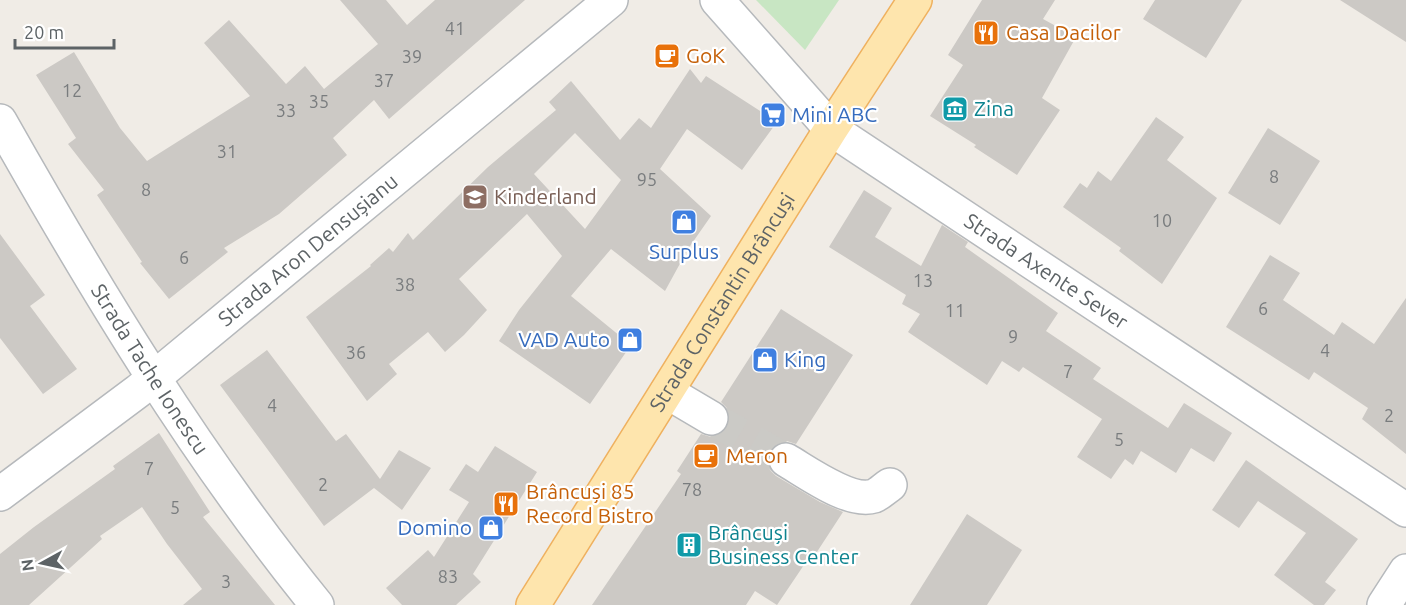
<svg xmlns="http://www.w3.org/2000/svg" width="1406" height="605" viewBox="0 0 1406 605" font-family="Ubuntu,sans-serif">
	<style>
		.green { fill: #c8e6c3 }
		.building { fill: #ccc9c5; fill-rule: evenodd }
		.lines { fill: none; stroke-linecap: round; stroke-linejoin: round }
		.minor-tunnel { stroke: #cbcac6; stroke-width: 33; stroke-dasharray: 33 16; stroke-linecap: butt }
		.minor-casing { stroke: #b6b9bc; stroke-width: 36 }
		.major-casing { stroke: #efb15f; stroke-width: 36 }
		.minor { stroke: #fff; stroke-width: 33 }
		.major { stroke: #fee5ad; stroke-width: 33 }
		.labels { text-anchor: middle; stroke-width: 4.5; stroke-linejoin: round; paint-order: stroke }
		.number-label { font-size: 18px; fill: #797c7e }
		.food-label { font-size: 21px; fill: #c56008; stroke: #fff; text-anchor: start }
		.culture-label { font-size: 21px; fill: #0d838f; stroke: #fff; text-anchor: start }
		.shop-label { font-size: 21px; fill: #366cbe; stroke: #fff; text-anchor: start }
		.education-label { font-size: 21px; fill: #785e54; stroke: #fff; text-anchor: start }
		.street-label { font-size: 21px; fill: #5d6366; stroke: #fff }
	</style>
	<rect width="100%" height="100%" fill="#f0ece6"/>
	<!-- green -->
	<path class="green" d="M 756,0 L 839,0 L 805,50 Z"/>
	<!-- building -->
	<path class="building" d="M 340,0 L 386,0 L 407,25 L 435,0 L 525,0 L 389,119 L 374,100 L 333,138 L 347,155 L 279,214 L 224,248 L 228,252 L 169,299 L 140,263 L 142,262 L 97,195 L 104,190 L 68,144 L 76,138 L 36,75 L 74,52 L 120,128 L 147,161 L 250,96 L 204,43 L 229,20 L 286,84 L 305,66 L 324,89 L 378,44 Z
		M 982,0 L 1055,0 L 1043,19 L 1076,37 L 1042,98 L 1060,110 L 1017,175 L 974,147 L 976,145 L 930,116 L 963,65 L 948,55 Z
		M 1155,0 L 1242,0 L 1206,58 L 1143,19 Z
		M 1340,0 L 1406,0 L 1406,42 Z
		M 690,69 L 701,83 L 706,76 L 777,122 L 742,170 L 687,129 L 660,169 L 711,216 L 688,249 L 665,291 L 611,249 L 571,296 L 631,345 L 590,404 L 499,341 L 519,310 L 562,256 L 527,214 L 459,279 L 487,310 L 464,335 L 445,352 L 428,332 L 389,364 L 397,374 L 367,401 L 306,317 L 371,266 L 370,265 L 389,248 L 393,252 L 408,233 L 413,240 L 488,167 L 556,110 L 549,102 L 571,81 L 620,140 L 639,118 L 651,128 ZM 575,133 L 621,180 L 585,229 L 534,174 Z
		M 1156,117 L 1184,137 L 1167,160 L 1217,198 L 1162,284 L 1119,251 L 1121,248 L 1063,207 L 1080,183 L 1087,188 L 1098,171 L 1111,181 Z
		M 1268,128 L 1320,161 L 1280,225 L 1228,193 Z
		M 864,190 L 892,208 L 875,237 L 921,266 L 942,225 L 968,242 L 965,247 L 1058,313 L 1046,331 L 1101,368 L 1093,379 L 1168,428 L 1184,403 L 1232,433 L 1214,462 L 1191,448 L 1176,473 L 1141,451 L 1133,465 L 1125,459 L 1111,479 L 1077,457 L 1102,419 L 1023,367 L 1019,372 L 1002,361 L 987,385 L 908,332 L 920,314 L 902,304 L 906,295 L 829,247 Z
		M 0,234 L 45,295 L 30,306 L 77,369 L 43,394 L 0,338 Z
		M 1270,255 L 1300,273 L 1283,300 L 1334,335 L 1342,322 L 1374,344 L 1406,298 L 1406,454 L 1362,419 L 1368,408 L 1314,372 L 1309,380 L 1226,327 Z
		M 781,309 L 853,355 L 796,444 L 787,441 L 777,443 L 770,450 L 767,459 L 769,469 L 776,476 L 820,502 L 843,512 L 813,558 L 810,556 L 777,605 L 755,591 L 746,605 L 592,605 L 681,474 L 677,471 L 701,434 L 711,437 L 720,435 L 727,428 L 730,418 L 727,408 L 721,402 Z
		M 267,350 L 336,441 L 346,434 L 380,479 L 399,450 L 431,468 L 402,510 L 374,488 L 324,526 L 220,385 Z
		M 159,433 L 210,512 L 203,517 L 275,605 L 183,605 L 202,589 L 167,544 L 142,507 L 100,536 L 102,539 L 29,605 L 0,605 L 0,554 L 34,527 L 115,469 L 113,466 Z
		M 495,446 L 537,472 L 473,574 L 481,582 L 456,605 L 402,605 L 386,588 L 428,550 L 434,557 L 469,502 L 449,490 L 466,464 L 478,472 Z
		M 1246,460 L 1358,539 L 1325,582 L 1336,590 L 1324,605 L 1314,605 L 1274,575 L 1306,533 L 1258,501 L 1239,528 L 1212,510 Z
		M 967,514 L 1022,550 L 987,605 L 910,605 Z"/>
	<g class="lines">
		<!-- minor-tunnel -->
		<path class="minor-tunnel" d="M 711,418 L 786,460"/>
		<!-- minor casing -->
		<g class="minor-casing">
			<g id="minor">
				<path id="s1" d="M 717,0 L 831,129 L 1406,510"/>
				<path id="s2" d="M 0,121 C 95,289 195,455 317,605"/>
				<path d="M 667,392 L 711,418"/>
				<path d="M 786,460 C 807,472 850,504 874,496 C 879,494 885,488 890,485"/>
				<path id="s3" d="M 0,494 L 138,391 L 611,0"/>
				<path d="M 1384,605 L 1406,571"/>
			</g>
		</g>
		<!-- major casing -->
		<g class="major-casing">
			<g id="major">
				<path id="s4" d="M 533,605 L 831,129 L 915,0"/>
			</g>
		</g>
		<!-- minor -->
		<use href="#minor" class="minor"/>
		<!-- major -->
		<use href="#major" class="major"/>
	</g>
	<!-- icons -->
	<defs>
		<g id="restaurant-square" transform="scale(1.35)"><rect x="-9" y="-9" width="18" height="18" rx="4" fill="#e8710a" stroke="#fff"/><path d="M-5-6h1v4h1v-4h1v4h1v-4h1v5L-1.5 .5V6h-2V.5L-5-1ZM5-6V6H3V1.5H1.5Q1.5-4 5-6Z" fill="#fff"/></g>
		<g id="cafe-square" transform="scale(1.35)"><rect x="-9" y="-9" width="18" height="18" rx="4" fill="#e8710a" stroke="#fff"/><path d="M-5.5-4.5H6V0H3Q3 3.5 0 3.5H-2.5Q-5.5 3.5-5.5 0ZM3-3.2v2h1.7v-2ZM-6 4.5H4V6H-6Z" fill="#fff"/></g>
		<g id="museum-square" transform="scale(1.35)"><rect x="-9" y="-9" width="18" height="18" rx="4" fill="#0f9aa8" stroke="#fff"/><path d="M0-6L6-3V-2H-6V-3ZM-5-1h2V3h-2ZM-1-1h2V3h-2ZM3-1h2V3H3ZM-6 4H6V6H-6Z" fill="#fff"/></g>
		<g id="supermarket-square" transform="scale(1.35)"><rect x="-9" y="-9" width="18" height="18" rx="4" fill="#3f7fe0" stroke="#fff"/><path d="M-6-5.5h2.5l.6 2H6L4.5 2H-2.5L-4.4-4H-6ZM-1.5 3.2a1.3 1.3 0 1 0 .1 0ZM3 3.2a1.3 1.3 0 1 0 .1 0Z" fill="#fff"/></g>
		<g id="school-square" transform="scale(1.35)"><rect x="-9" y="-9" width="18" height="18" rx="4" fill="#8d6e63" stroke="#fff"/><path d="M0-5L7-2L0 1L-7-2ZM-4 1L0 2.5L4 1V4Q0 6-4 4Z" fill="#fff"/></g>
		<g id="shop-square" transform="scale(1.35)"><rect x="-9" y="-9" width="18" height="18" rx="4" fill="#3f7fe0" stroke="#fff"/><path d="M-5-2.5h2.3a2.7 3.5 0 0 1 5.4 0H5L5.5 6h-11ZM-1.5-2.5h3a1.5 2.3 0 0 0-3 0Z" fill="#fff"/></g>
		<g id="building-square" transform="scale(1.35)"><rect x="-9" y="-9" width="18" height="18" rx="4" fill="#0f9aa8" stroke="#fff"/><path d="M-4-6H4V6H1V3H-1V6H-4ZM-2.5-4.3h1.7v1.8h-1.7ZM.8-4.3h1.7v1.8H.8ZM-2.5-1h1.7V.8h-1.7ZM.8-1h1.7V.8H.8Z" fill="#fff"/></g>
	</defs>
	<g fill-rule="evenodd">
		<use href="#restaurant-square" x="986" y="33"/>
		<use href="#cafe-square" x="667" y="56"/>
		<use href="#museum-square" x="955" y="109"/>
		<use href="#supermarket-square" x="773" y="115"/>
		<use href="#school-square" x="475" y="197"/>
		<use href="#shop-square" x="684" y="222"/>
		<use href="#shop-square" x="630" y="340"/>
		<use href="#shop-square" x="765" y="360"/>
		<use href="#cafe-square" x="706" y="456"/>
		<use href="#restaurant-square" x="506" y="504"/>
		<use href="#shop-square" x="491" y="528"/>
		<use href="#building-square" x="689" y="545"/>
	</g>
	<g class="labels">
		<!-- number labels -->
		<g class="number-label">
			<text x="455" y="35">41</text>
			<text x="412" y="63">39</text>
			<text x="384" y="87">37</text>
			<text x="72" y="97">12</text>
			<text x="319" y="108">35</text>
			<text x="286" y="117">33</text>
			<text x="227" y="158">31</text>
			<text x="1274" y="183">8</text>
			<text x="647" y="186">95</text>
			<text x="146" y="196">8</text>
			<text x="1162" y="227">10</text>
			<text x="184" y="264">6</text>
			<text x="923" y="287">13</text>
			<text x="405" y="291">38</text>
			<text x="1263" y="315">6</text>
			<text x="955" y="317">11</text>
			<text x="1013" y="343">9</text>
			<text x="1325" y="357">4</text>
			<text x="356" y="359">36</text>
			<text x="1068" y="378">7</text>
			<text x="272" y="412">4</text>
			<text x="1389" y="422">2</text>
			<text x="1119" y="446">5</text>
			<text x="149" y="475">7</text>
			<text x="323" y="491">2</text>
			<text x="692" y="496">78</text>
			<text x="175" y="514">5</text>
			<text x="448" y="583">83</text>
			<text x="226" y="588">3</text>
		</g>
		<!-- food labels -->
		<g class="food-label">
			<text x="1006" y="40">Casa Dacilor</text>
			<text x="686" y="63">GoK</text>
			<text x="726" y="463">Meron</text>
			<text x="526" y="499">Brâncuși 85<tspan x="526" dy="24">Record Bistro</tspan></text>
		</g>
		<!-- culture labels -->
		<g class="culture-label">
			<text x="974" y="116">Zina</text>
			<text x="708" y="540">Brâncuși<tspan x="708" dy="24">Business Center</tspan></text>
		</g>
		<!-- shop labels -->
		<g class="shop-label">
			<text x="792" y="122">Mini ABC</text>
			<text x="684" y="259" text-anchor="middle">Surplus</text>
			<text x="610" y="347" text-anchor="end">VAD Auto</text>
			<text x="784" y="367">King</text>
			<text x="472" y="535" text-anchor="end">Domino</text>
		</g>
		<!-- education labels -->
		<g class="education-label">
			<text x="494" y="204">Kinderland</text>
		</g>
		<!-- street labels -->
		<g class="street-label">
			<text dy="7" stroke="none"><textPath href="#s3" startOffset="393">Strada Aron Densușianu</textPath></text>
			<text dy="7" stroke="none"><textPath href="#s1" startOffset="430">Strada Axente Sever</textPath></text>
			<text dy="7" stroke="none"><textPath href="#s4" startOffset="357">Strada Constantin Brâncuși</textPath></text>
			<text dy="7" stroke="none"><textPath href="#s2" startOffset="290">Strada Tache Ionescu</textPath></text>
		</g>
	</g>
	<!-- north arrow -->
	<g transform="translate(42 563) rotate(262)" stroke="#ffffff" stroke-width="4.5" paint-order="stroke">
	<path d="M0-4.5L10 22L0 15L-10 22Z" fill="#5d6366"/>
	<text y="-9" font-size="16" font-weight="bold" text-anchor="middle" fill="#5d6366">N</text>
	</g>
	<!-- scale -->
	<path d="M15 39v9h99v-9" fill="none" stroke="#5d6366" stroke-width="3"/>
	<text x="24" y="39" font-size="18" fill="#5d6366" stroke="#ffffff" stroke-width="4.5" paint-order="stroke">20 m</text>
</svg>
